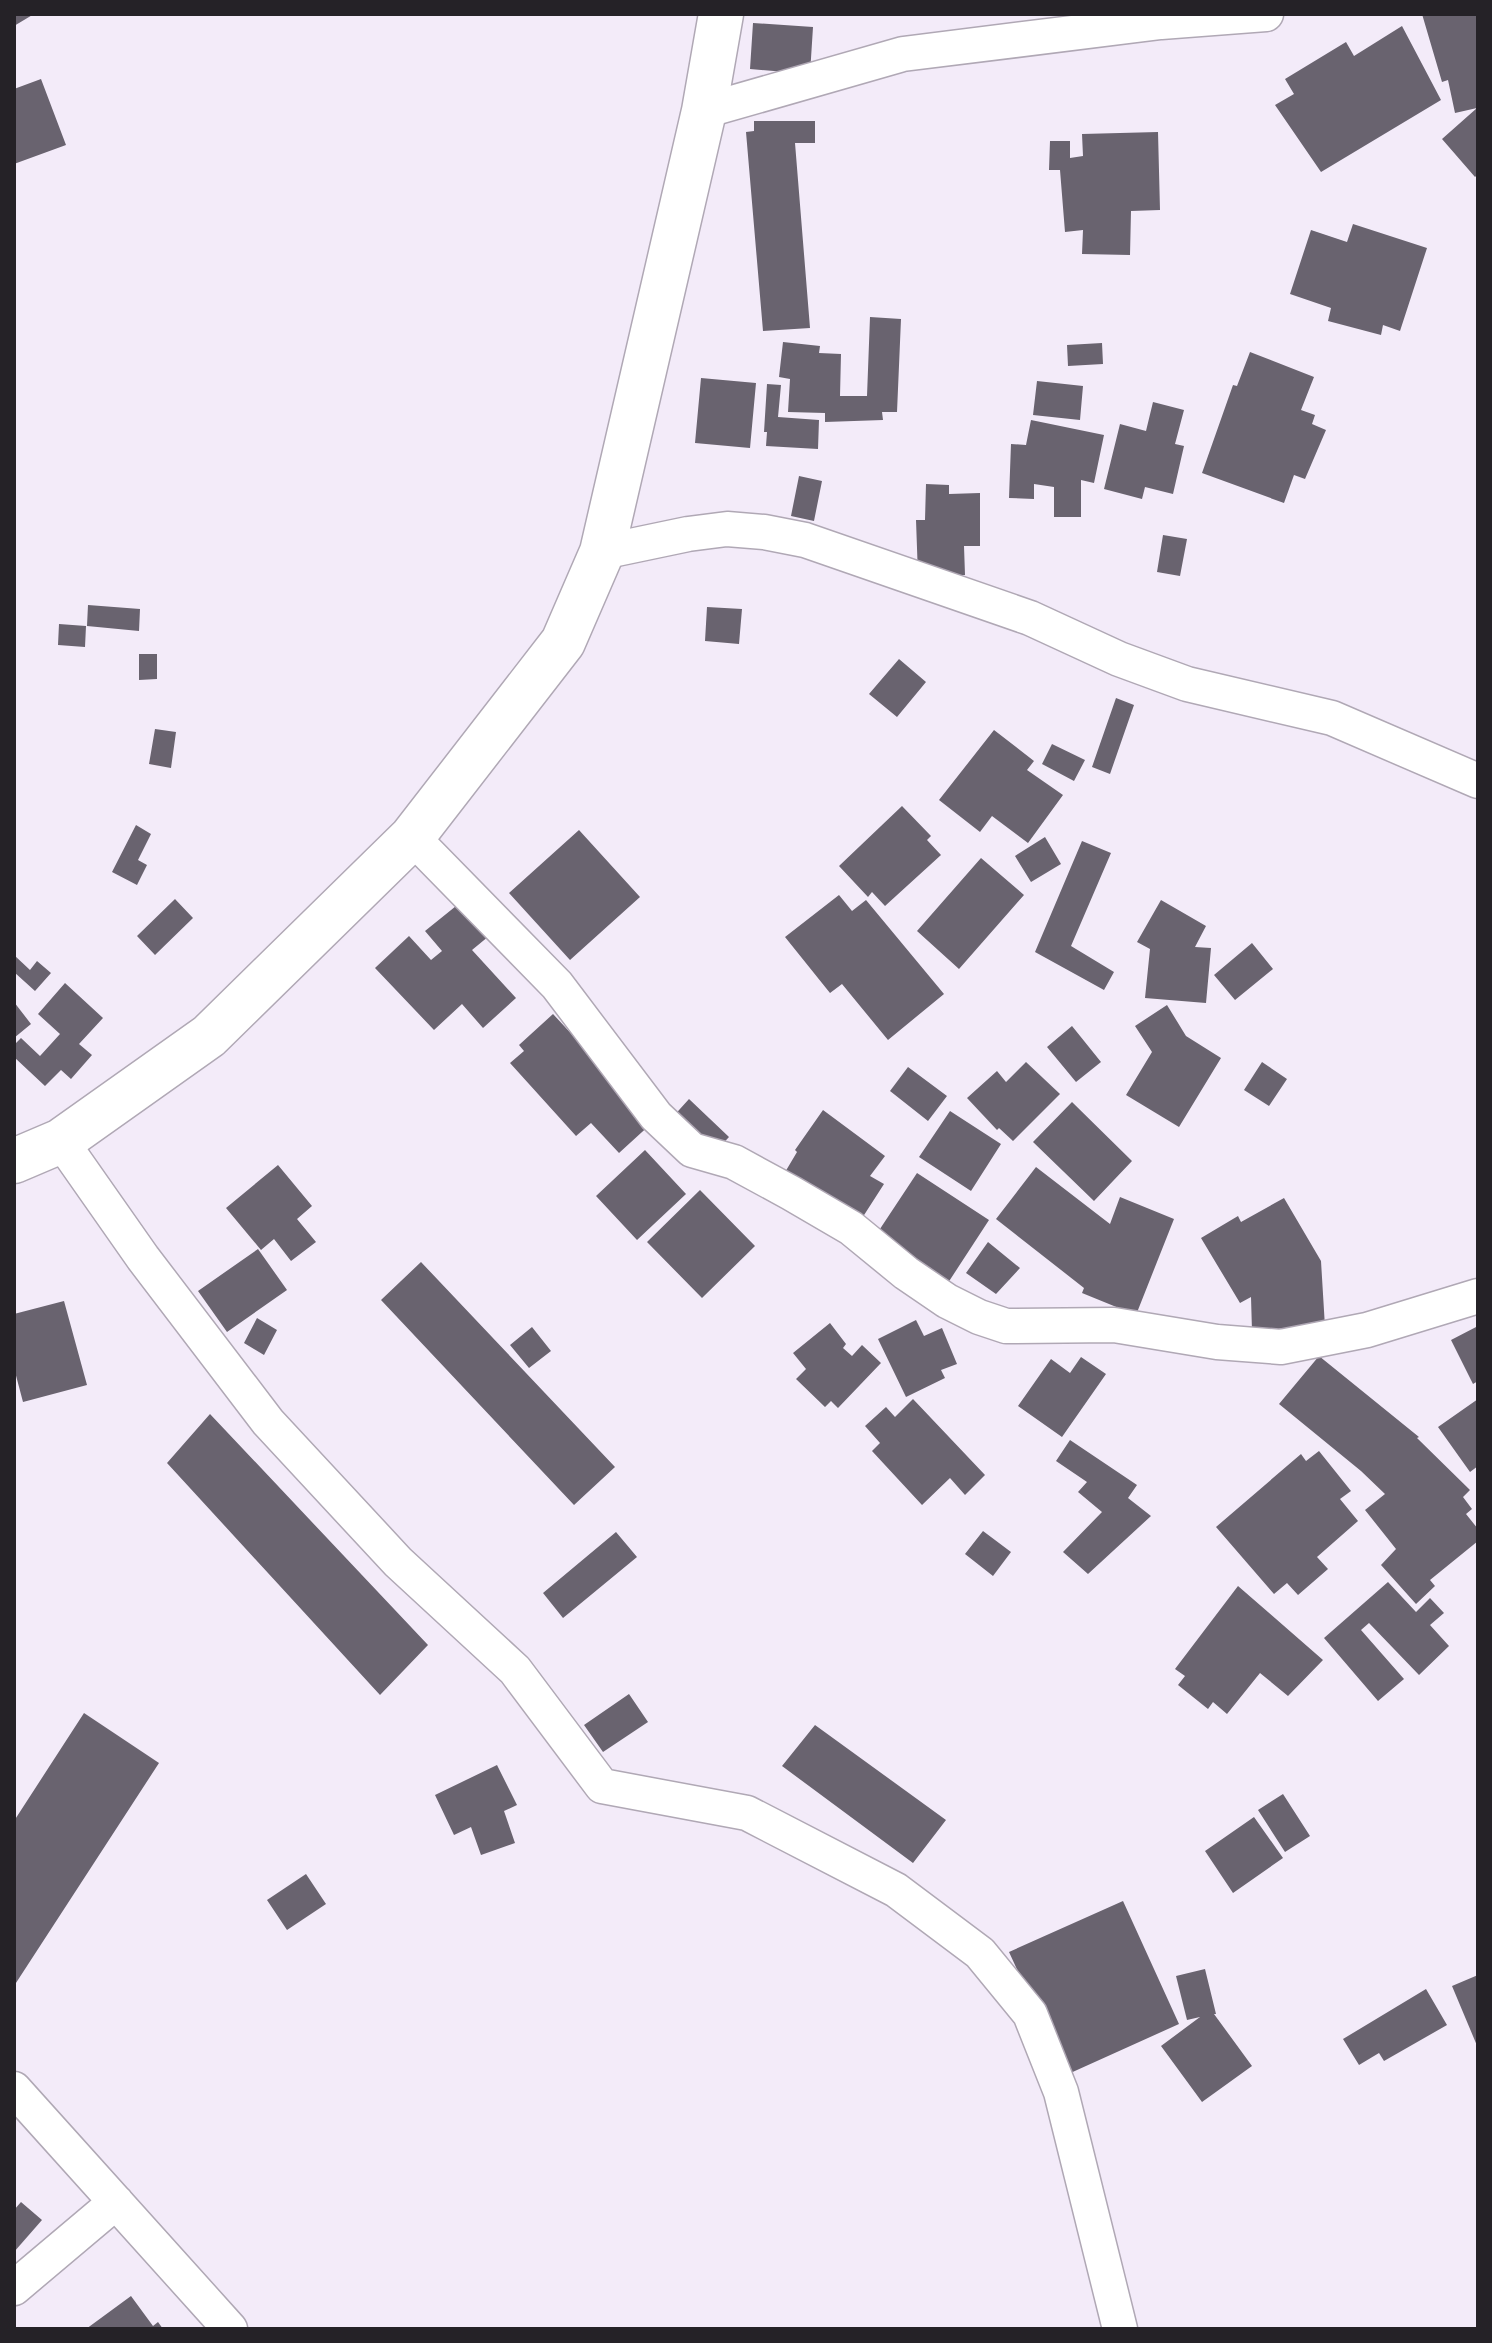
<svg xmlns="http://www.w3.org/2000/svg" width="1492" height="2343" viewBox="0 0 1492 2343" font-family="'PT Sans',sans-serif">
	<style>
		.building { fill: #69636f }
		.lines { fill: none; stroke-linecap: round; stroke-linejoin: round }
		.minor-casing { stroke: #b0a8b5; stroke-width: 37 }
		.tertiary-casing { stroke: #b0a8b5; stroke-width: 47 }
		.minor { stroke: #fff; stroke-width: 34 }
		.tertiary { stroke: #fff; stroke-width: 44 }
	</style>
	<rect width="100%" height="100%" fill="#f3ebf9"/>
	<!-- building -->
	<path class="building" d="M 14,14 L 34,14 L 14,26 Z
		M 1422,14 L 1478,14 L 1478,174 L 1475,177 L 1442,139 L 1477,108 L 1455,113 L 1448,80 L 1442,82 Z
		M 753,23 L 813,27 L 810,74 L 750,69 Z
		M 1402,26 L 1441,100 L 1321,172 L 1275,105 L 1294,94 L 1285,79 L 1346,42 L 1354,56 Z
		M 41,79 L 66,145 L 14,164 L 14,89 Z
		M 754,121 L 815,121 L 815,143 L 795,143 L 810,328 L 763,331 L 746,132 L 754,131 Z
		M 1158,132 L 1160,210 L 1131,211 L 1130,255 L 1082,254 L 1083,230 L 1065,232 L 1060,170 L 1049,170 L 1050,141 L 1070,141 L 1070,158 L 1083,156 L 1082,134 Z
		M 1353,224 L 1427,248 L 1400,331 L 1383,325 L 1381,335 L 1328,321 L 1331,308 L 1290,294 L 1311,230 L 1347,242 Z
		M 870,317 L 901,319 L 897,412 L 882,412 L 883,420 L 825,422 L 825,413 L 788,412 L 790,379 L 779,377 L 783,342 L 820,346 L 819,353 L 841,354 L 840,396 L 867,396 Z
		M 1102,343 L 1103,364 L 1068,366 L 1067,345 Z
		M 1250,352 L 1314,377 L 1301,410 L 1315,415 L 1312,424 L 1326,430 L 1305,479 L 1294,475 L 1284,503 L 1202,473 L 1233,385 L 1237,386 Z
		M 701,378 L 756,383 L 750,448 L 695,443 Z
		M 1037,381 L 1083,386 L 1080,420 L 1033,415 Z
		M 767,384 L 781,385 L 778,417 L 819,420 L 818,449 L 766,446 L 767,432 L 764,432 Z
		M 1153,402 L 1184,410 L 1175,444 L 1184,446 L 1173,494 L 1145,487 L 1142,499 L 1104,489 L 1120,424 L 1146,431 Z
		M 1031,420 L 1104,435 L 1094,483 L 1081,480 L 1081,517 L 1054,517 L 1054,487 L 1034,484 L 1034,499 L 1009,498 L 1011,444 L 1026,445 Z
		M 799,476 L 822,481 L 814,521 L 791,516 Z
		M 926,484 L 949,485 L 949,494 L 980,493 L 980,546 L 964,546 L 965,575 L 918,576 L 916,520 L 925,520 Z
		M 1163,535 L 1187,539 L 1180,576 L 1157,572 Z
		M 88,605 L 140,609 L 139,631 L 87,626 Z
		M 707,607 L 742,609 L 739,644 L 705,641 Z
		M 59,624 L 86,626 L 85,647 L 58,645 Z
		M 139,654 L 157,654 L 157,679 L 139,680 Z
		M 899,659 L 926,682 L 897,717 L 869,694 Z
		M 1116,698 L 1134,705 L 1110,774 L 1092,767 Z
		M 155,729 L 176,732 L 171,768 L 149,764 Z
		M 994,730 L 1034,761 L 1027,770 L 1063,795 L 1028,843 L 992,816 L 980,832 L 939,800 Z
		M 1052,744 L 1085,760 L 1074,781 L 1042,764 Z
		M 902,806 L 931,836 L 927,840 L 941,855 L 885,906 L 872,892 L 868,897 L 839,866 Z
		M 136,825 L 151,834 L 138,860 L 147,865 L 137,885 L 112,872 Z
		M 579,830 L 640,897 L 570,960 L 509,893 Z
		M 1045,837 L 1061,864 L 1031,882 L 1015,856 Z
		M 1082,841 L 1111,853 L 1071,946 L 1114,972 L 1104,990 L 1035,952 Z
		M 981,858 L 1024,895 L 959,969 L 917,931 Z
		M 839,895 L 852,911 L 866,900 L 944,994 L 888,1040 L 842,984 L 830,993 L 785,937 Z
		M 175,899 L 193,918 L 155,955 L 137,936 Z
		M 1161,900 L 1206,926 L 1195,947 L 1211,948 L 1206,1003 L 1145,998 L 1150,949 L 1137,942 Z
		M 461,902 L 489,936 L 472,950 L 516,998 L 483,1028 L 462,1004 L 434,1030 L 375,968 L 409,936 L 431,960 L 442,951 L 425,931 Z
		M 1252,943 L 1273,969 L 1235,1000 L 1214,975 Z
		M 14,955 L 30,970 L 37,961 L 51,973 L 35,991 L 14,972 Z
		M 65,983 L 103,1018 L 79,1044 L 92,1055 L 71,1079 L 61,1070 L 45,1086 L 14,1057 L 14,1045 L 21,1038 L 40,1056 L 60,1034 L 38,1014 Z
		M 14,1002 L 31,1024 L 14,1038 Z
		M 1167,1005 L 1186,1036 L 1221,1058 L 1179,1127 L 1126,1095 L 1152,1052 L 1135,1026 Z
		M 553,1014 L 653,1122 L 619,1153 L 591,1123 L 576,1136 L 510,1063 L 524,1051 L 519,1045 Z
		M 1072,1026 L 1101,1062 L 1076,1082 L 1047,1047 Z
		M 1026,1062 L 1060,1094 L 1013,1141 L 999,1128 L 997,1130 L 967,1098 L 997,1071 L 1006,1082 Z
		M 1262,1062 L 1287,1079 L 1269,1106 L 1244,1090 Z
		M 908,1067 L 947,1096 L 928,1121 L 890,1091 Z
		M 689,1099 L 729,1137 L 716,1151 L 670,1120 Z
		M 1072,1102 L 1132,1161 L 1094,1201 L 1033,1142 Z
		M 823,1110 L 885,1156 L 870,1176 L 884,1184 L 857,1226 L 781,1179 L 797,1152 L 795,1150 Z
		M 950,1111 L 1001,1144 L 971,1191 L 919,1157 Z
		M 645,1150 L 686,1194 L 637,1240 L 596,1196 Z
		M 278,1165 L 312,1206 L 297,1219 L 316,1242 L 291,1261 L 274,1239 L 261,1250 L 226,1208 Z
		M 1036,1167 L 1110,1224 L 1120,1197 L 1174,1219 L 1136,1315 L 1082,1293 L 1084,1288 L 996,1219 Z
		M 917,1173 L 989,1220 L 944,1289 L 872,1241 Z
		M 700,1190 L 755,1246 L 702,1298 L 647,1242 Z
		M 1284,1198 L 1321,1261 L 1325,1327 L 1252,1331 L 1251,1297 L 1240,1303 L 1201,1238 L 1238,1216 L 1241,1222 Z
		M 988,1242 L 1020,1268 L 996,1294 L 966,1273 Z
		M 258,1249 L 287,1290 L 227,1332 L 198,1291 Z
		M 421,1262 L 615,1467 L 574,1505 L 381,1300 Z
		M 64,1301 L 87,1385 L 23,1402 L 14,1368 L 14,1314 Z
		M 257,1318 L 277,1330 L 264,1355 L 244,1343 Z
		M 916,1320 L 924,1336 L 942,1328 L 957,1364 L 941,1370 L 945,1378 L 906,1397 L 878,1339 Z
		M 830,1323 L 846,1344 L 843,1348 L 852,1356 L 862,1345 L 881,1363 L 838,1408 L 831,1401 L 825,1407 L 796,1379 L 806,1369 L 793,1353 Z
		M 1478,1326 L 1478,1381 L 1473,1384 L 1451,1340 Z
		M 532,1327 L 551,1351 L 529,1368 L 510,1345 Z
		M 1319,1356 L 1419,1437 L 1417,1438 L 1470,1490 L 1463,1497 L 1472,1509 L 1466,1514 L 1478,1529 L 1478,1541 L 1430,1580 L 1435,1586 L 1416,1604 L 1381,1565 L 1396,1549 L 1365,1510 L 1385,1494 L 1361,1471 L 1279,1404 Z
		M 1081,1357 L 1106,1374 L 1062,1437 L 1018,1406 L 1051,1359 L 1070,1373 Z
		M 913,1399 L 985,1475 L 965,1495 L 950,1478 L 922,1505 L 872,1451 L 880,1443 L 865,1426 L 886,1407 L 895,1417 Z
		M 1478,1399 L 1478,1466 L 1470,1472 L 1438,1427 Z
		M 210,1414 L 428,1645 L 380,1695 L 167,1463 Z
		M 1070,1440 L 1137,1485 L 1128,1498 L 1151,1516 L 1088,1574 L 1063,1552 L 1102,1512 L 1078,1492 L 1087,1482 L 1056,1461 Z
		M 1319,1451 L 1351,1491 L 1340,1499 L 1358,1521 L 1317,1557 L 1328,1569 L 1298,1595 L 1287,1583 L 1274,1594 L 1216,1527 L 1301,1454 L 1306,1461 Z
		M 983,1531 L 1011,1552 L 993,1576 L 965,1554 Z
		M 616,1532 L 637,1557 L 563,1618 L 543,1593 Z
		M 1388,1582 L 1416,1612 L 1430,1598 L 1444,1613 L 1430,1625 L 1449,1646 L 1419,1675 L 1369,1623 L 1361,1630 L 1404,1679 L 1378,1701 L 1324,1638 Z
		M 1238,1586 L 1323,1660 L 1288,1696 L 1260,1673 L 1227,1714 L 1213,1702 L 1208,1709 L 1178,1685 L 1185,1676 L 1175,1669 Z
		M 629,1694 L 648,1722 L 603,1752 L 584,1725 Z
		M 84,1713 L 159,1763 L 14,1986 L 14,1821 Z
		M 815,1725 L 946,1820 L 913,1863 L 782,1766 Z
		M 497,1765 L 517,1805 L 504,1811 L 515,1843 L 481,1855 L 471,1827 L 454,1835 L 435,1795 Z
		M 1283,1794 L 1310,1836 L 1285,1852 L 1258,1810 Z
		M 1254,1817 L 1283,1858 L 1233,1893 L 1205,1851 Z
		M 306,1874 L 326,1904 L 287,1930 L 267,1900 Z
		M 1123,1901 L 1179,2024 L 1066,2075 L 1009,1952 Z
		M 1205,1969 L 1216,2014 L 1214,2014 L 1252,2066 L 1202,2102 L 1161,2046 L 1200,2017 L 1187,2020 L 1176,1976 Z
		M 1478,1975 L 1478,2048 L 1452,1986 Z
		M 1426,1989 L 1447,2025 L 1384,2061 L 1379,2053 L 1359,2065 L 1343,2039 Z
		M 21,2202 L 42,2220 L 14,2252 L 14,2210 Z
		M 131,2296 L 153,2326 L 158,2322 L 163,2329 L 86,2329 Z"/>
	<g class="lines">
		<!-- minor casing -->
		<g class="minor-casing">
			<path id="minor" d="M 704,111 L 903,54 L 1161,22 L 1266,14
				M 602,552 L 688,534 L 727,529 L 764,532 L 805,540 L 1030,618 L 1119,659 L 1187,684 L 1332,718 L 1478,781
				M 412,837 L 557,985 L 656,1116 L 692,1150 L 734,1162 L 791,1193 L 851,1228 L 906,1273 L 947,1301 L 979,1317 L 1006,1326 L 1114,1325 L 1217,1342 L 1281,1347 L 1367,1330 L 1478,1296
				M 61,1141 L 143,1258 L 268,1422 L 398,1562 L 515,1670 L 602,1786 L 747,1813 L 896,1890 L 980,1953 L 1030,2014 L 1061,2092 L 1120,2329
				M 14,2089 L 230,2329
				M 14,2288 L 116,2202"/>
		</g>
		<!-- tertiary casing -->
		<g class="tertiary-casing">
			<path id="tertiary" d="M 14,1161 L 61,1141 L 209,1036 L 412,837 L 563,642 L 602,552 L 704,111 L 721,14"/>
		</g>
		<!-- minor -->
		<use href="#minor" class="minor"/>
		<!-- tertiary -->
		<use href="#tertiary" class="tertiary"/>
	</g>
	<!-- border -->
	<rect width="1492" height="2343" fill="none" stroke="#252227" stroke-width="32"/>
</svg>
